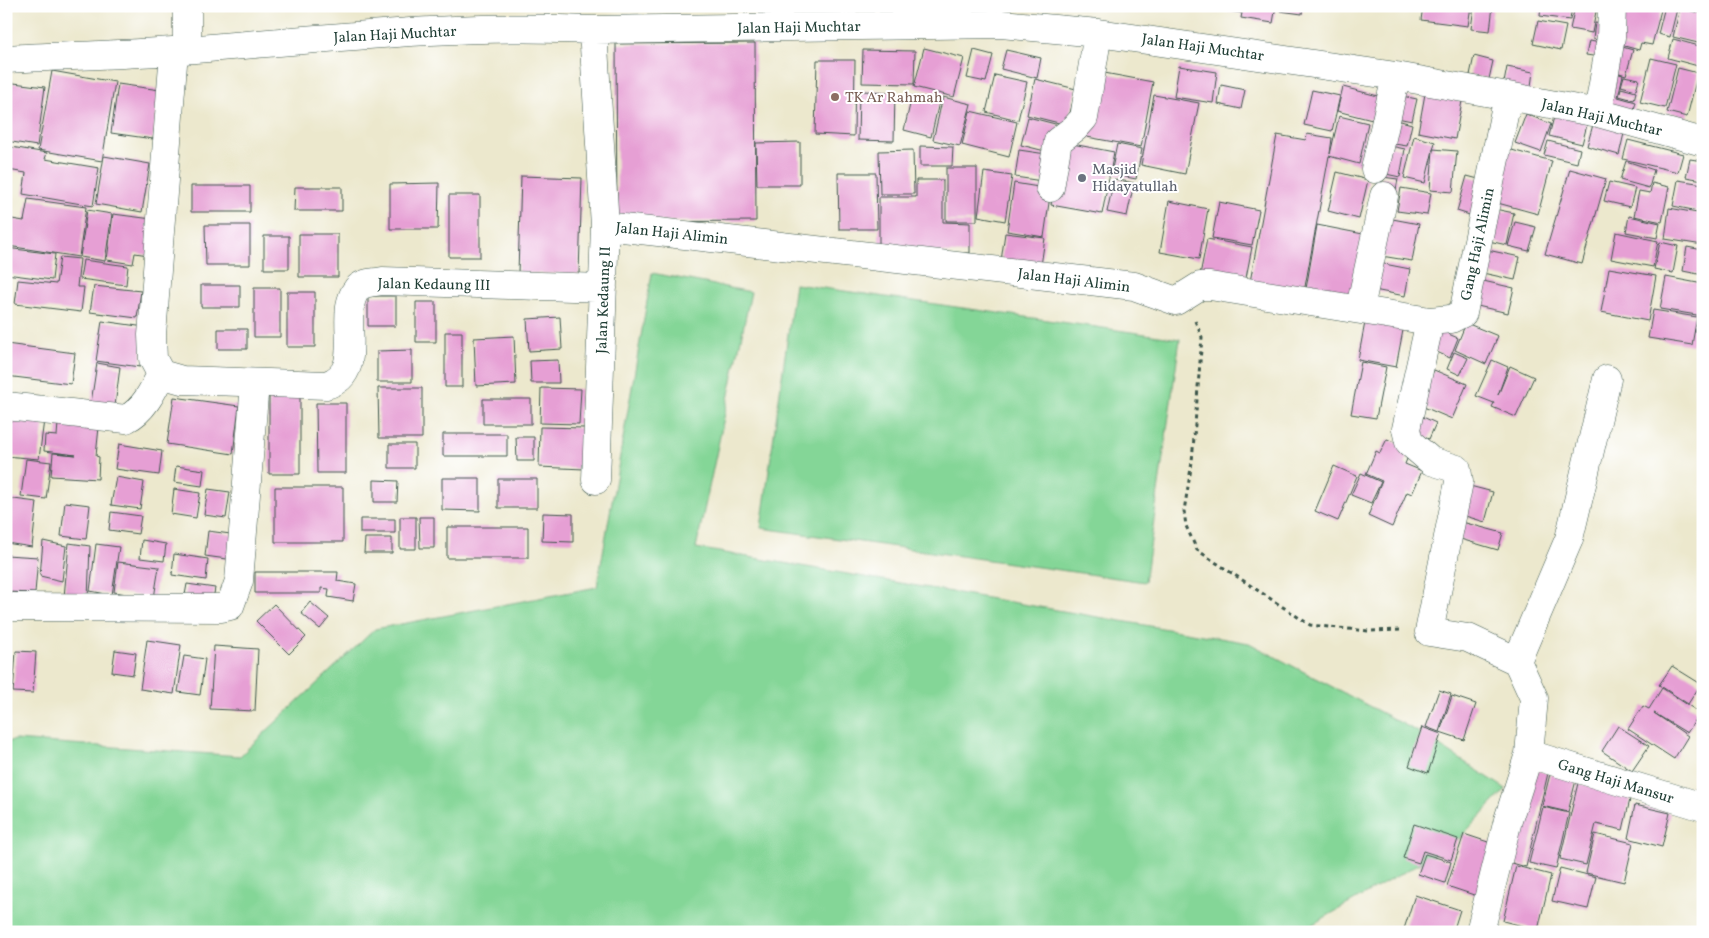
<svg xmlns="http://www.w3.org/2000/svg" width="1709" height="938" viewBox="0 0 1709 938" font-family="Vollkorn,serif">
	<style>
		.green { fill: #84d697; stroke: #528a66 }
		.building { fill: #e69fd4 }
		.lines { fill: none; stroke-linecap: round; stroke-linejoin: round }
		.minor-casing { stroke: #3e574b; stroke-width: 29 }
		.path { stroke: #3e574b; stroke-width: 3; stroke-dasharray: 4 4; stroke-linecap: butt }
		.minor { stroke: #fff; stroke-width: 28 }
		.education-dot { fill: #8d6e63; stroke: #fff; stroke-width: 2 }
		.worship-dot { fill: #6b7280; stroke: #fff; stroke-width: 2 }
		.labels { text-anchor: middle; stroke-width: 4; stroke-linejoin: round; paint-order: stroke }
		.street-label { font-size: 15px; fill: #1f3d34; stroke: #fff }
		.education-label { font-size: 15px; fill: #785e54; stroke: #fff; text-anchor: start }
		.worship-label { font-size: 15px; fill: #5b616d; stroke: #fff; text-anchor: start }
	</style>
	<rect width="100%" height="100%" fill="#fff"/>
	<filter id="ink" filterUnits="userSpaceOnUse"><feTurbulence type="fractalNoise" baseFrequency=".02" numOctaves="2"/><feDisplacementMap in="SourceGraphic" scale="10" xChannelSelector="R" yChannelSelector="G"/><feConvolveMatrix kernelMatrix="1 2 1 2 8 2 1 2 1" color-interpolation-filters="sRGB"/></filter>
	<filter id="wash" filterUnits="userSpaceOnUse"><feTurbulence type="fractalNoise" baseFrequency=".0096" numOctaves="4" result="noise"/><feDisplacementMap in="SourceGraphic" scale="20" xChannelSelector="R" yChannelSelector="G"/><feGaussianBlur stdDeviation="1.12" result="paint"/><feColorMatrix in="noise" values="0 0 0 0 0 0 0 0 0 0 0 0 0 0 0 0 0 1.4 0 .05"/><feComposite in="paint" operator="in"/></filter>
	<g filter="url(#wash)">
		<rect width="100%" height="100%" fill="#ece8cd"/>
		<!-- green -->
		<path class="green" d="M 652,273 L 751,292 L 696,548 L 1249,643 L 1420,733 L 1506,789 L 1455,843 L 1299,932 L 6,932 L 6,742 L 15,740 L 240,756 L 375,629 L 597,587 Z
			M 795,284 L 1180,339 L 1145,582 L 761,528 Z"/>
		<g id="blocks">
			<!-- building -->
			<path class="building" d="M 604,6 L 672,6 L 671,9 L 604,8 Z
				M 912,6 L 927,6 L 927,12 L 912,12 Z
				M 1221,6 L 1276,6 L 1273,23 L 1241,18 L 1242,13 L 1221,10 Z
				M 1280,6 L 1303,6 L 1302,14 L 1280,11 Z
				M 1423,6 L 1471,6 L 1468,26 L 1421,20 Z
				M 1474,6 L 1493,6 L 1490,31 L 1471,29 Z
				M 1520,6 L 1538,6 L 1538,10 Z
				M 1541,6 L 1572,6 L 1570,20 L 1540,16 Z
				M 1575,6 L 1597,6 L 1592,33 L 1570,29 Z
				M 1622,6 L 1662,6 L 1652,45 L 1641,43 L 1639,50 L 1621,45 Z
				M 1665,6 L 1677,9 L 1670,37 L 1658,34 Z
				M 1680,8 L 1703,14 L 1698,43 L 1673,37 Z
				M 1538,21 L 1566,26 L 1561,50 L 1533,44 Z
				M 1595,23 L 1608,25 L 1605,41 L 1593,39 Z
				M 1673,39 L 1703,47 L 1698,66 L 1668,58 Z
				M 1589,41 L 1608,44 L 1606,58 L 1586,55 Z
				M 755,43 L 756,221 L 617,222 L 616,44 Z
				M 1615,45 L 1633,50 L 1626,75 L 1609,70 Z
				M 924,48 L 964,58 L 954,97 L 914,87 Z
				M 863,50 L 915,51 L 914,84 L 862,83 Z
				M 974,50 L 993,55 L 986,82 L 967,78 Z
				M 1006,50 L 1041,58 L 1037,78 L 1001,69 Z
				M 1474,56 L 1493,61 L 1489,79 L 1470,75 Z
				M 1651,58 L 1676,64 L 1665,108 L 1640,102 Z
				M 817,60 L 855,60 L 854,136 L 815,134 Z
				M 1179,66 L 1217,72 L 1213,103 L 1174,97 Z
				M 1507,67 L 1533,72 L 1530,93 L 1503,88 Z
				M 1678,68 L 1698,73 L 1687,117 L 1667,112 Z
				M 52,71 L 115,82 L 102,161 L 38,150 Z
				M 1099,72 L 1153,82 L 1141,147 L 1087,137 Z
				M 1612,72 L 1623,75 L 1618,97 L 1636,102 L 1633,113 L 1606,106 Z
				M 995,75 L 1027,82 L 1018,120 L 986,112 Z
				M 1624,76 L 1639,79 L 1636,90 L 1621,86 Z
				M 1035,79 L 1076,89 L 1067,125 L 1027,115 Z
				M 6,82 L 45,87 L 37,146 L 6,141 Z
				M 118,84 L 160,90 L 153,139 L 111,133 Z
				M 1221,85 L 1245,90 L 1241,109 L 1218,104 Z
				M 1343,87 L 1378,96 L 1372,120 L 1337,111 Z
				M 1621,88 L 1636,92 L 1634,100 L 1619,96 Z
				M 1312,90 L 1340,96 L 1332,131 L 1304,125 Z
				M 859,91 L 895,92 L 894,141 L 858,140 Z
				M 1425,94 L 1462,101 L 1455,139 L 1418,132 Z
				M 1154,95 L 1199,103 L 1185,174 L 1141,165 Z
				M 1397,95 L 1417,99 L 1412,121 L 1392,117 Z
				M 912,96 L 939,102 L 931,137 L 904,130 Z
				M 943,97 L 971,104 L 960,146 L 933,140 Z
				M 970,111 L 1017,122 L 1009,157 L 962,145 Z
				M 1555,113 L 1588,121 L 1582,144 L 1549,136 Z
				M 1526,114 L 1551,124 L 1541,152 L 1515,143 Z
				M 1339,116 L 1368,123 L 1359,164 L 1329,156 L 1304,292 L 1250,282 L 1277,135 L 1306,140 L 1307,134 L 1332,138 L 1330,154 Z
				M 1028,117 L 1059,125 L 1053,153 L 1021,145 Z
				M 1393,119 L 1412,124 L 1407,146 L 1388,143 Z
				M 1594,121 L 1625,129 L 1619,155 L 1587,146 Z
				M 1414,136 L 1435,142 L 1425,183 L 1404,178 Z
				M 1628,140 L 1683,154 L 1678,172 L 1623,159 Z
				M 1548,141 L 1580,149 L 1577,163 L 1544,155 Z
				M 800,142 L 800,185 L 757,185 L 756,143 Z
				M 1062,142 L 1114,152 L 1102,214 L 1051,205 Z
				M 1117,144 L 1142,149 L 1136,179 L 1111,174 Z
				M 1386,145 L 1405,149 L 1400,177 L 1381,173 Z
				M 920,146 L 953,147 L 952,166 L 920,166 Z
				M 11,147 L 47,153 L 45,159 L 99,168 L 93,206 L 23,194 L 26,173 L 8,170 Z
				M 1433,149 L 1457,151 L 1453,192 L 1430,190 Z
				M 1508,149 L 1552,161 L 1538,214 L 1494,202 Z
				M 913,150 L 914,194 L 880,194 L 879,151 Z
				M 1019,150 L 1053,155 L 1049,182 L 1015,177 Z
				M 104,156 L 150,164 L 142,212 L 96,204 Z
				M 1690,159 L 1703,161 L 1703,180 L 1686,177 Z
				M 1626,161 L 1654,170 L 1649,188 L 1620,180 Z
				M 946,168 L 977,168 L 977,221 L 946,221 Z
				M 1570,169 L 1606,179 L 1582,264 L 1545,254 Z
				M 984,172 L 1012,176 L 1005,221 L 978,216 Z
				M 1337,172 L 1368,180 L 1359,219 L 1328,211 Z
				M 838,173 L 876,173 L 877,229 L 839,229 Z
				M 521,176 L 582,178 L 579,274 L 518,273 Z
				M 1467,176 L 1486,181 L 1476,217 L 1457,211 Z
				M 1382,177 L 1398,179 L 1396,190 L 1380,187 Z
				M 1114,179 L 1134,183 L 1127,216 L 1107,212 Z
				M 916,180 L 943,180 L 943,222 L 970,223 L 970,253 L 879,252 L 879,197 L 916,197 Z
				M 1678,180 L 1703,184 L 1703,212 L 1673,206 Z
				M 1609,182 L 1635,188 L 1630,207 L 1604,201 Z
				M 439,183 L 438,229 L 390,229 L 390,184 Z
				M 1014,183 L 1051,189 L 1044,237 L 1007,231 Z
				M 1652,183 L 1669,187 L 1662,222 L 1634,216 L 1639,191 L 1650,193 Z
				M 191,186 L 250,186 L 250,212 L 191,212 Z
				M 295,187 L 342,187 L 342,211 L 294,211 Z
				M 1401,188 L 1431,193 L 1427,215 L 1397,211 Z
				M 449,195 L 480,195 L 480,257 L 449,257 Z
				M 28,199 L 86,207 L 79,257 L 8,246 L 12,219 L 24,221 Z
				M 1169,201 L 1208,209 L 1199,259 L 1160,252 Z
				M 1219,202 L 1259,210 L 1252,245 L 1212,238 Z
				M 1490,208 L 1514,213 L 1507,245 L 1484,240 Z
				M 1669,208 L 1703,214 L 1703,245 L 1665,239 Z
				M 87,210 L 112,214 L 105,261 L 80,257 Z
				M 113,214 L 160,220 L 155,256 L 135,253 L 133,264 L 107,260 Z
				M 1629,216 L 1660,223 L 1657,238 L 1626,232 Z
				M 1382,217 L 1419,224 L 1412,261 L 1375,255 Z
				M 1515,222 L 1536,227 L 1529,251 L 1508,246 Z
				M 205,225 L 250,225 L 250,265 L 206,265 Z
				M 1317,225 L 1368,235 L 1356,298 L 1306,289 Z
				M 1616,232 L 1658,241 L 1653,267 L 1611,259 Z
				M 1005,233 L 1045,238 L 1041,266 L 1001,261 Z
				M 299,234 L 338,234 L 338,277 L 299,277 Z
				M 264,236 L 289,236 L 289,269 L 264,269 Z
				M 1207,239 L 1252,247 L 1245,283 L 1200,275 Z
				M 1660,242 L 1678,246 L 1673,273 L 1654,269 Z
				M 1687,247 L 1703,250 L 1703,275 L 1683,271 Z
				M 6,248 L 55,254 L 52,280 L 6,274 Z
				M 1483,249 L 1520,257 L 1515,280 L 1478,272 Z
				M 60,257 L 80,259 L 77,287 L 84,287 L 81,312 L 15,304 L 18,280 L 56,284 Z
				M 83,260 L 128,266 L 126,285 L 80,279 Z
				M 1374,262 L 1410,269 L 1405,296 L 1369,289 Z
				M 1609,268 L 1656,276 L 1648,321 L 1601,312 Z
				M 1666,277 L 1703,284 L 1703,316 L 1660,309 Z
				M 1479,280 L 1514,288 L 1508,313 L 1473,305 Z
				M 201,285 L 240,285 L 240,307 L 201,307 Z
				M 94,286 L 141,291 L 137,318 L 90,312 Z
				M 254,288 L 280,288 L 280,337 L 254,337 Z
				M 287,292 L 315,292 L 315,347 L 287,347 Z
				M 368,296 L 396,296 L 396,326 L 368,326 Z
				M 416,302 L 436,302 L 436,342 L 416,342 Z
				M 1653,310 L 1697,317 L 1692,345 L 1648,338 Z
				M 560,317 L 562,349 L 529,351 L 527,319 Z
				M 1366,317 L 1404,325 L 1396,367 L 1358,360 Z
				M 102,321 L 145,327 L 140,367 L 96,361 Z
				M 1466,323 L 1498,336 L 1486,364 L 1455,350 Z
				M 1434,328 L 1458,338 L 1450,358 L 1426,347 Z
				M 218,329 L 247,329 L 247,349 L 218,349 Z
				M 445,332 L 462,332 L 462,387 L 445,387 Z
				M 514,336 L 516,384 L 476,386 L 474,338 Z
				M 6,344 L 75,353 L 71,384 L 6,376 Z
				M 412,350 L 412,382 L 377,382 L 377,351 Z
				M 1454,352 L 1468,358 L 1460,375 L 1447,369 Z
				M 558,360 L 559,383 L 531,383 L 530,361 Z
				M 1492,360 L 1508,367 L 1498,395 L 1510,366 L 1534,377 L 1516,417 L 1492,407 L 1494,403 L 1476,396 Z
				M 1361,362 L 1386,367 L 1376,418 L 1351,414 Z
				M 97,363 L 120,367 L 115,406 L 91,403 Z
				M 1434,370 L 1467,384 L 1452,419 L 1419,405 Z
				M 378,388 L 422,388 L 422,438 L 379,438 Z
				M 541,388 L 581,389 L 579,424 L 540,423 Z
				M 269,395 L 300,396 L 300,474 L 269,474 Z
				M 174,397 L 239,406 L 233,454 L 167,444 Z
				M 483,399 L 531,399 L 531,424 L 483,424 Z
				M 316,403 L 346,403 L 346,473 L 317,473 Z
				M 6,416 L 44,420 L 39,459 L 6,456 Z
				M 1423,417 L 1436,423 L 1429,439 L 1415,434 Z
				M 58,423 L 99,427 L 96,456 L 99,457 L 98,479 L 51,476 L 53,453 L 76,455 L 44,451 L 45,435 L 57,436 Z
				M 540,427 L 585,428 L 584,469 L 539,467 Z
				M 443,434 L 507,434 L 507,456 L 443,456 Z
				M 516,437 L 534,437 L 534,461 L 517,461 Z
				M 1387,439 L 1411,449 L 1405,464 L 1422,471 L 1412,494 L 1407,492 L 1392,527 L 1368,516 L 1382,481 L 1366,474 L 1376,451 L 1380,453 Z
				M 119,444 L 162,451 L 159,475 L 115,469 Z
				M 389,444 L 415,444 L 415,468 L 389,468 Z
				M 26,459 L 51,462 L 46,499 L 21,496 Z
				M 176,466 L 204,470 L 202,486 L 174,482 Z
				M 1334,466 L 1357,476 L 1338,521 L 1315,511 Z
				M 1361,473 L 1381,482 L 1371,503 L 1351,495 Z
				M 116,477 L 144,482 L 140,509 L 111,505 Z
				M 442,478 L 480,478 L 480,511 L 442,510 Z
				M 498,479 L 537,479 L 537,508 L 498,508 Z
				M 374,480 L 398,481 L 397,502 L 374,502 Z
				M 1470,486 L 1493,492 L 1485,522 L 1462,515 Z
				M 275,487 L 343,487 L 343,542 L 275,542 Z
				M 174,489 L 200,493 L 196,518 L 171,514 Z
				M 208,489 L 230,492 L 226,518 L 204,515 Z
				M 6,498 L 37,502 L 32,547 L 6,543 Z
				M 65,502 L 90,505 L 86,539 L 61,536 Z
				M 111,512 L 141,516 L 138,534 L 109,530 Z
				M 543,513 L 573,514 L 573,542 L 542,541 Z
				M 400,517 L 416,517 L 416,549 L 400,549 Z
				M 419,517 L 434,517 L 434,548 L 420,548 Z
				M 360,519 L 395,519 L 395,533 L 360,533 Z
				M 1462,522 L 1503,533 L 1498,550 L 1457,538 Z
				M 447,527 L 528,527 L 528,558 L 447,558 Z
				M 208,531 L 238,535 L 234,560 L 205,556 Z
				M 365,538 L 392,538 L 392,553 L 364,553 Z
				M 142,540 L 166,544 L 164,561 L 140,558 Z
				M 43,541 L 66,546 L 62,581 L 40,576 Z
				M 69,543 L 90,546 L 88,599 L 64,597 Z
				M 96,544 L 119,547 L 112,595 L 90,591 Z
				M 174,554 L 208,559 L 206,580 L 172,575 Z
				M 6,555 L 38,557 L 35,593 L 6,592 Z
				M 118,562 L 159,567 L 154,598 L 114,592 Z
				M 255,572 L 338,572 L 337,581 L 356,584 L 353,601 L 328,597 L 329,589 L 321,588 L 321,593 L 255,593 Z
				M 187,584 L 215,588 L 213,600 L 185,595 Z
				M 310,602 L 329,618 L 320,629 L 301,613 Z
				M 274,604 L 306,637 L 289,654 L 256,621 Z
				M 147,640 L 181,645 L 174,694 L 140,689 Z
				M 214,646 L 258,649 L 255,711 L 210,709 Z
				M 115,650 L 136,653 L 133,675 L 112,672 Z
				M 16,651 L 36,652 L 33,693 L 13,692 Z
				M 184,656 L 205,659 L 200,695 L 178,692 Z
				M 1672,666 L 1701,684 L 1688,704 L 1659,685 Z
				M 1662,688 L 1700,713 L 1687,733 L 1654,713 L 1688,736 L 1674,759 L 1628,729 L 1643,706 L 1649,709 Z
				M 1439,690 L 1451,694 L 1439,732 L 1426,727 Z
				M 1452,696 L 1476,704 L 1464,740 L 1440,732 Z
				M 1618,726 L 1649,746 L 1632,771 L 1602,751 Z
				M 1422,727 L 1441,734 L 1428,773 L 1409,766 Z
				M 1528,768 L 1548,773 L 1526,867 L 1505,861 Z
				M 1550,774 L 1576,780 L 1568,812 L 1542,806 Z
				M 1578,783 L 1631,795 L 1623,830 L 1596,824 L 1586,865 L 1560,859 Z
				M 1635,805 L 1670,813 L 1662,847 L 1628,838 Z
				M 1543,807 L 1569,813 L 1556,869 L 1529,863 Z
				M 1414,824 L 1458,839 L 1451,860 L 1423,851 L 1419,863 L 1403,858 Z
				M 1464,834 L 1494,844 L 1477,896 L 1447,886 Z
				M 1595,834 L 1633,843 L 1624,882 L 1586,873 Z
				M 1425,854 L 1451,862 L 1445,883 L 1418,874 Z
				M 1516,866 L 1551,875 L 1538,930 L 1503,921 Z
				M 1560,868 L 1596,877 L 1588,909 L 1552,901 Z
				M 1415,895 L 1460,910 L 1453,932 L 1403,932 Z"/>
		</g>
	</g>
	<g filter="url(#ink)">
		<use href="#blocks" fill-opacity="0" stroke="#3e574b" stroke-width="1"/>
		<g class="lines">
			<!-- minor casing -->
			<g class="minor-casing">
				<path id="minor" d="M 593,30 L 605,226 L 596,480
					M 187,49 L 187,6
					M 174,51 L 152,335 L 153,359 L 161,374 L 182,380 L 326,385 C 369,373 336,315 357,289 C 362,282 374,283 382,281 L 603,288
					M 6,59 C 62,56 118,55 173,51 C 313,40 453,23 593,30 L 1001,24 L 1098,33 L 1396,76 L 1508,96 L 1598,113 L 1703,142
					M 1598,113 L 1611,37 L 1612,6
					M 1375,169 L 1396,76
					M 1050,188 L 1058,141 L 1075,128 L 1084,118 L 1098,33
					M 605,226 L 1134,286 L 1176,301 L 1200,286 L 1210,286 L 1430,321
					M 1360,308 L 1384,196
					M 6,406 L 126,419 C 143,411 153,391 161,374
					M 6,607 L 222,608 L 230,606 L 239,581 L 255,383
					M 1517,661 L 1569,539 L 1607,379
					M 1529,754 L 1703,807
					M 1480,932 L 1508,820 L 1529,754 L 1534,698 L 1517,661 L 1468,638 L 1429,632 L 1459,482 L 1457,469 L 1431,461 L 1409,442 L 1406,429 L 1430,321 L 1451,319 L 1463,313 L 1508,96"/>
			</g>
			<!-- path -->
			<path class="path" d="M 1195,321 L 1202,337 L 1192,462 L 1184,511 L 1186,526 L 1197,550 L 1310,625 L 1368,631 L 1403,630"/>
			<!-- minor -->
			<use href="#minor" class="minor"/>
		</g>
	</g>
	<!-- markers -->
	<circle class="education-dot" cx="835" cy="97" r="5"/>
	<circle class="worship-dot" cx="1082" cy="178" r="5"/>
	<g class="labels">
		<!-- street labels -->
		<g class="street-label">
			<text transform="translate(799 27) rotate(-1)" y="5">Jalan Haji Muchtar</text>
			<text transform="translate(395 34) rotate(-3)" y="5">Jalan Haji Muchtar</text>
			<text transform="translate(1203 47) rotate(8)" y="5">Jalan Haji Muchtar</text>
			<text transform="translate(1602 117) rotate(13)" y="5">Jalan Haji Muchtar</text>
			<text transform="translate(672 233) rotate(6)" y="5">Jalan Haji Alimin</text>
			<text transform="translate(1477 244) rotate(-78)" y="5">Gang Haji Alimin</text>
			<text transform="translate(1074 280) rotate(7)" y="5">Jalan Haji Alimin</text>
			<text transform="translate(434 284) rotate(1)" y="5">Jalan Kedaung III</text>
			<text transform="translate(603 300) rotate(-88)" y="5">Jalan Kedaung II</text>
			<text transform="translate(1616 781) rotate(17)" y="5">Gang Haji Mansur</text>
		</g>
		<!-- education labels -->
		<g class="education-label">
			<text x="845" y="102">TK Ar Rahmah</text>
		</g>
		<!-- worship labels -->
		<g class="worship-label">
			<text x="1092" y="174">Masjid<tspan x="1092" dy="17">Hidayatullah</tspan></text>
		</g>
	</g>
	<!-- margin -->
	<rect width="1709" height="938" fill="none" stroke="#fff" stroke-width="25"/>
</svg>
